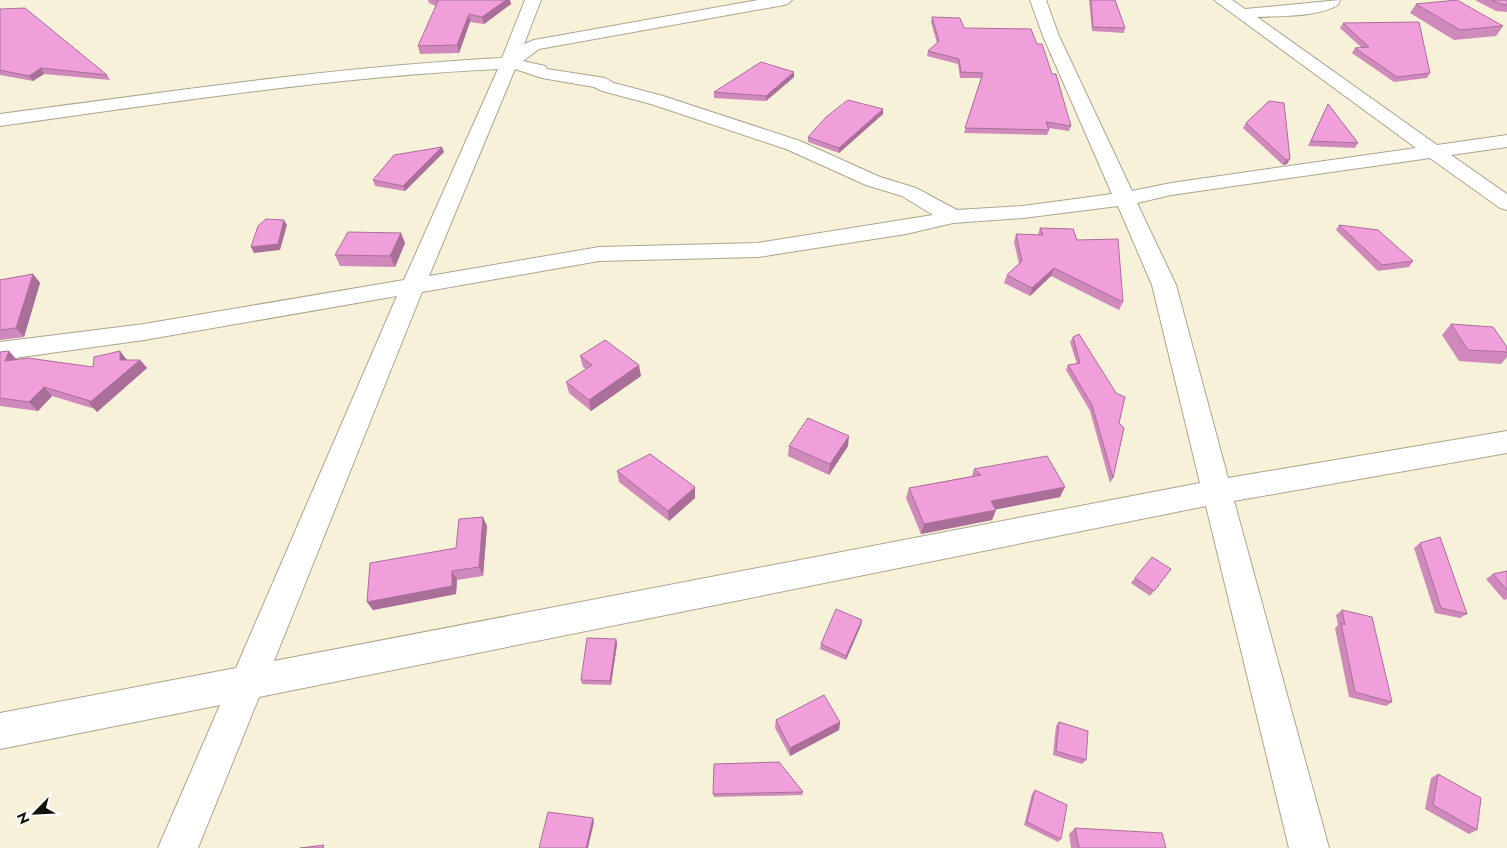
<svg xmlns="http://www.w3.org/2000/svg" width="1507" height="848" viewBox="0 0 1507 848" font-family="Jost,sans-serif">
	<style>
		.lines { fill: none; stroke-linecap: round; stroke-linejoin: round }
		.street-casing { stroke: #aca58e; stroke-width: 2 }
		.street { fill: #fff; fill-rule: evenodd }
		.wall { fill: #cf89bb }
		.shaded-wall { fill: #a96f99 }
		.building { fill: #f19fda; stroke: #a96f99 }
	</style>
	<rect width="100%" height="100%" fill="#f8f1d9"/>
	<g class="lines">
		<!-- street casing -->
		<g class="street-casing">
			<path id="street" d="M 525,0 L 541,0 L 524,44 L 534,40 L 758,0 L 792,0 L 789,3 L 784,5 L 539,49 L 523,61 L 545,66 L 547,69 L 605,78 L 614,83 L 663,96 L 800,141 L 880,177 L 916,188 L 957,210 L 1023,206 L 1112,194 L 1043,36 L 1030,0 L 1046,0 L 1059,36 L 1132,191 L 1171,183 L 1416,148 L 1214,0 L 1232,0 L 1245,9 L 1340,0 L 1338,5 C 1318,17 1280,16 1257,17 L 1437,145 L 1507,135 L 1507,147 L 1451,155 L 1507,194 L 1507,210 L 1500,208 L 1430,158 L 1171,195 L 1137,203 L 1176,285 L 1228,478 L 1507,431 L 1507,453 L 1234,501 L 1329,848 L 1289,848 L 1206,506 L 259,697 L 198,848 L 158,848 L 220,705 L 0,749 L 0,713 L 236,668 L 397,296 L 144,340 L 0,360 L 0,342 L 144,324 L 404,280 L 498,69 C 331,77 166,103 0,126 L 0,114 C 168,92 333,67 502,58 ZM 515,69 L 542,78 L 594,87 L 602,91 L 651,104 L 786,149 L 866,185 L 902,196 L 933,215 L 758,243 L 599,247 L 429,276 ZM 1118,206 L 1152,285 L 1200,483 L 274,661 L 422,292 L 599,261 L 758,257 L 906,234 L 953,223 L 1023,218 Z"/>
		</g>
		<!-- street -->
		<use href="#street" class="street"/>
	</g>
	<!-- wall -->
	<path class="wall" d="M 428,0 L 510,0 L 511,4 L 484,24 L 470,22 L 459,53 L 420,54 L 418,46 L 436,6 L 429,3 Z
		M 1089,0 L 1115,0 L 1125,28 L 1124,33 L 1092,31 Z
		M 1475,0 L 1507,0 L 1507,12 L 1496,11 Z
		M 1416,4 L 1503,26 L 1496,36 L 1454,40 L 1410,13 Z
		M 0,9 L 107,75 L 110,80 L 44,74 L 33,81 L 0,75 Z
		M 932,17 L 964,28 L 1037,44 L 1052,74 L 1071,126 L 1069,131 L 1048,128 L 1049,130 L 1047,135 L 964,133 L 981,78 L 960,78 L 958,64 L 927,56 L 928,51 L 937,43 L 931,22 Z
		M 1343,23 L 1430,73 L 1427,78 L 1394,82 L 1352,53 L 1355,48 L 1362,48 L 1340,28 Z
		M 794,72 L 794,77 L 766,101 L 714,98 L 714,92 Z
		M 1269,101 L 1287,164 L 1283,165 L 1243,128 L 1246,123 Z
		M 1328,104 L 1358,143 L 1355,148 L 1308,146 Z
		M 883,114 L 839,153 L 808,142 L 808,137 Z
		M 444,152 L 405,191 L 375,186 L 373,180 Z
		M 1339,225 L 1413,261 L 1409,267 L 1378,271 L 1336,230 Z
		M 1040,228 L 1077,240 L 1123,302 L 1119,310 L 1051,276 L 1030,296 L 1004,283 L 1007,275 L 1019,264 L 1014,242 L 1016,234 L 1038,235 Z
		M 401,233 L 405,243 L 395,267 L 340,266 L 335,255 Z
		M 33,274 L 40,283 L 24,337 L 0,340 L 0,280 Z
		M 1451,324 L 1507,347 L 1507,357 L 1501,364 L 1459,361 L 1442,335 Z
		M 1073,337 L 1119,423 L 1113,478 L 1110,483 L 1090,411 L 1066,370 L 1068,365 L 1077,364 L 1070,342 Z
		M 0,352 L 17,360 L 93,367 L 127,360 L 140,360 L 147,368 L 97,412 L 95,409 L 52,396 L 38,411 L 0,406 Z
		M 580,356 L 641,376 L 591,411 L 569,393 L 566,382 L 586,369 L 583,367 Z
		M 789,446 L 848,446 L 829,475 L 788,456 Z
		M 974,469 L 1060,497 L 996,509 L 992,520 L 921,534 L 906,498 L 909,488 L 972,476 Z
		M 617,471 L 695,498 L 669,521 L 619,482 Z
		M 487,526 L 483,576 L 457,580 L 456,594 L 373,610 L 367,602 L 456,548 Z
		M 1420,543 L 1467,614 L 1460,618 L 1435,613 L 1414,548 Z
		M 1171,569 L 1150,596 L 1131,583 L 1135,578 Z
		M 1507,571 L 1507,599 L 1504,600 L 1486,579 L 1493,574 Z
		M 1342,610 L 1392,702 L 1386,706 L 1349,697 L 1335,628 L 1338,625 L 1336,615 Z
		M 862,620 L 861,625 L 846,660 L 820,649 L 821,644 Z
		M 616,639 L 617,644 L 611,685 L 582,684 L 581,680 Z
		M 776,720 L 840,722 L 839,730 L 790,756 L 775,728 Z
		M 1059,722 L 1086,760 L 1082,764 L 1053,755 L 1056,726 Z
		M 1438,774 L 1477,830 L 1469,834 L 1425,809 L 1431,778 Z
		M 1035,790 L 1061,839 L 1058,842 L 1024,825 L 1032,794 Z
		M 803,792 L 802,795 L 714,797 L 713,794 Z
		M 1075,828 L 1166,848 L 1071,848 L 1069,834 Z"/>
	<!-- shaded-wall -->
	<path class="shaded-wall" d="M 506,0 L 510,0 L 511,4 L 484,24 L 482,17 Z
		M 469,14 L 470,22 L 459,53 L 457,45 Z
		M 41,68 L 44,74 L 33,81 L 29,76 Z
		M 794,72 L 794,77 L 766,101 L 766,96 Z
		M 883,109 L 883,114 L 839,153 L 839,148 Z
		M 442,147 L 444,152 L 405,191 L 403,186 Z
		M 1290,159 L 1287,164 L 1283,165 L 1286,160 Z
		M 284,220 L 287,225 L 280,250 L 254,253 L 251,247 Z
		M 401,233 L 405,243 L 395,267 L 390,256 Z
		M 1054,268 L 1051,276 L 1030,296 L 1032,288 Z
		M 33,274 L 40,283 L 24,337 L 16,328 Z
		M 9,351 L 17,360 L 5,361 Z
		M 120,351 L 127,360 L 120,360 Z
		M 140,360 L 147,368 L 97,412 L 89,403 Z
		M 639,365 L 641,376 L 591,411 L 589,400 Z
		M 44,387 L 52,396 L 38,411 L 29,402 Z
		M 849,436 L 848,446 L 829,475 L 830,464 Z
		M 695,487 L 695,498 L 669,521 L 668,511 Z
		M 1065,487 L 1060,497 L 988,511 L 991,501 Z
		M 996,510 L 992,520 L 921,534 L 924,524 Z
		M 483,517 L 487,526 L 483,576 L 479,567 Z
		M 452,571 L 457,580 L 456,594 L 373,610 L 367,602 Z
		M 862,620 L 861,625 L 846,660 L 846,656 Z
		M 616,639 L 617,644 L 611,685 L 610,681 Z
		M 840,722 L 839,730 L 790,756 L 790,748 Z
		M 593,818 L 594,822 L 588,848 L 586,848 Z"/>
	<!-- building -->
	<path class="building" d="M 436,0 L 506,0 L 482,17 L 469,14 L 457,45 L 418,46 L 438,1 Z
		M 1091,0 L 1115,0 L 1125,28 L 1093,27 Z
		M 1457,0 L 1503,26 L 1460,30 L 1416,4 Z
		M 1492,0 L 1507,0 L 1507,5 L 1501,4 Z
		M 25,8 L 107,75 L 41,68 L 29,76 L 0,70 L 0,9 Z
		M 932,17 L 960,18 L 964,28 L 1031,29 L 1037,44 L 1042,44 L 1052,74 L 1056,74 L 1071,126 L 1046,122 L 1049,130 L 965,128 L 983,73 L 961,72 L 959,59 L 928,51 L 939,41 Z
		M 1419,22 L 1430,73 L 1397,77 L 1355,48 L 1369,47 L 1343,23 Z
		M 761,62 L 794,72 L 766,96 L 714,92 Z
		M 848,100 L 883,109 L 839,148 L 808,137 L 826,117 Z
		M 1269,101 L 1284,103 L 1290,159 L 1286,160 L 1246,123 Z
		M 1328,104 L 1358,143 L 1311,141 Z
		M 442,147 L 403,186 L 373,180 L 394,155 Z
		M 266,219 L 284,220 L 278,244 L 251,247 L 258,226 Z
		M 1339,225 L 1378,230 L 1413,261 L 1382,265 Z
		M 1040,228 L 1073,229 L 1077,240 L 1118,239 L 1123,302 L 1054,268 L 1032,288 L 1007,275 L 1022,261 L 1016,234 L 1043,235 Z
		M 348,232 L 401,233 L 390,256 L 335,255 Z
		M 33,274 L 16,328 L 0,330 L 0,280 Z
		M 1451,324 L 1493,327 L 1507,347 L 1507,352 L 1468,350 Z
		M 1079,334 L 1116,393 L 1125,397 L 1119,423 L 1124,428 L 1113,478 L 1092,405 L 1068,365 L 1080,363 L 1073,337 Z
		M 605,340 L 639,365 L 589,400 L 566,382 L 592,365 L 580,356 Z
		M 9,351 L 5,361 L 28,358 L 93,367 L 94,357 L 120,351 L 120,360 L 140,360 L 89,403 L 90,401 L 44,387 L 29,402 L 0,398 L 0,352 Z
		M 808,418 L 849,436 L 830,464 L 789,446 Z
		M 650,454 L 695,487 L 668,511 L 617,471 Z
		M 1047,456 L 1065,487 L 991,501 L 996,510 L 924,524 L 909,488 L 981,475 L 974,469 Z
		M 483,517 L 479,567 L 452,571 L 452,586 L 367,602 L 370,563 L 456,548 L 459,519 Z
		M 1440,537 L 1467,614 L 1441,608 L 1420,543 Z
		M 1152,557 L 1171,569 L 1154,591 L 1135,578 Z
		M 1507,571 L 1507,590 L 1493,574 Z
		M 836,609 L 862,620 L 846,656 L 821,644 Z
		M 1342,610 L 1372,617 L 1392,702 L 1355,692 L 1341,623 L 1345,625 Z
		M 587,638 L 616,639 L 610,681 L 581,680 Z
		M 824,695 L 840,722 L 790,748 L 776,720 Z
		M 1059,722 L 1088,731 L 1086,760 L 1056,751 Z
		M 779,762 L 803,792 L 713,794 L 714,764 Z
		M 1438,774 L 1481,798 L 1477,830 L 1433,805 Z
		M 1035,790 L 1067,805 L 1061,839 L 1027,822 Z
		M 548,812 L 593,818 L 586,848 L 539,848 Z
		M 1075,828 L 1162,833 L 1166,848 L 1079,848 Z
		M 324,845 L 323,848 L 300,848 Z"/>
	<!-- north arrow -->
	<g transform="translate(35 813) rotate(246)" stroke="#ffffff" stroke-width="4" paint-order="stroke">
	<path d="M0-4L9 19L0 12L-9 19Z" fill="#141109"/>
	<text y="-8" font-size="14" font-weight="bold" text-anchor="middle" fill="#141109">N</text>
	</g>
</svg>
